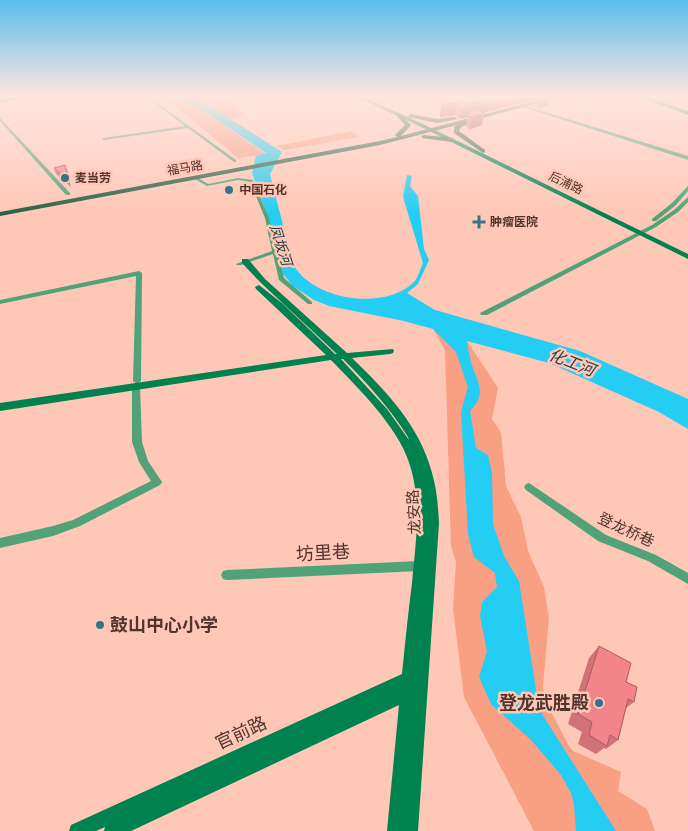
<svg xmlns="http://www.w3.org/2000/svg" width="688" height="831" viewBox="0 0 688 831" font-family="Inter,'Noto Sans SC',sans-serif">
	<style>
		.green { fill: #f89f84 }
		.water { fill: #23cdf3 }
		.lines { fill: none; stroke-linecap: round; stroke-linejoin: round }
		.minor { fill: #51a276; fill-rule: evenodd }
		.tertiary { fill: #51a276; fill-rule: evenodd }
		.secondary { fill: #008150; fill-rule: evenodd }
		.primary { fill: #286143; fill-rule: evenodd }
		.wall { fill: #d17276 }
		.shaded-wall { fill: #aa5c60 }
		.building { fill: #f38489; stroke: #aa5c60 }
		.poi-dot { fill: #347688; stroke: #ffc7b6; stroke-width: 2 }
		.labels { text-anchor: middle; stroke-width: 5; stroke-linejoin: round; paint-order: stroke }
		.far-street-label { font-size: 12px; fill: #51352d; stroke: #ffc7b6 }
		.far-poi-label { font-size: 12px; font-weight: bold; fill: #51352d; stroke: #ffc7b6; text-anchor: start }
		.far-water-label { font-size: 14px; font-style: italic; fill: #1f3e47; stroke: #ffc7b6 }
		.street-label { font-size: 15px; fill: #51352d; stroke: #ffc7b6 }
		.water-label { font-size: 16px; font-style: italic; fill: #1f3e47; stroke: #ffc7b6 }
		.near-street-label { font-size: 18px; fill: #51352d; stroke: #ffc7b6 }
		.near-poi-label { font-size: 18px; font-weight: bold; fill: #51352d; stroke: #ffc7b6; text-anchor: start }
	</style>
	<rect width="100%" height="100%" fill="#ffc7b6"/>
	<!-- green -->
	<path class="green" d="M 165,97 C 178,97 186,105 198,108 L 266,154 L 238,158 Z
		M 196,97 L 219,97 L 245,114 L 230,120 Z
		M 351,131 L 359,137 L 284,150 L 277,146 Z
		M 433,329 L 467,341 L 498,388 L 492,419 L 501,433 L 506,486 L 521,517 L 528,551 L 544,587 L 549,619 L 543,686 L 544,695 L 548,706 L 569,746 L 573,751 L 621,772 L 618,791 L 647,809 L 655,831 L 534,831 L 464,697 L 453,608 L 456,562 L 451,546 L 445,350 Z"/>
	<!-- water -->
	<path class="water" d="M 175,97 L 196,97 L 282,152 L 270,174 L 293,264 C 312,300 383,311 413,283 C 418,279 420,269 423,263 L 403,197 L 407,175 L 412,176 L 410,186 L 418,196 L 424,249 L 429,260 L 418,284 L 407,293 L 435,310 L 580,351 L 688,399 L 688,429 L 659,412 L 549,363 L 467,341 C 468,348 469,355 471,362 C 477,383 488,392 470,411 L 476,448 L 488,455 L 492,473 L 493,524 L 504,556 L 519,581 L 537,696 L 542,714 L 616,831 L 576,831 L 574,805 L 571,793 L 561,775 L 532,741 L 491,704 L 479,677 L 487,651 L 480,616 L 482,602 L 497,587 L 495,573 L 474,557 L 468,534 L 461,412 L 468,387 L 456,352 L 433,329 L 404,321 L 329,306 L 314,300 L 293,286 L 283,274 L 268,217 L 252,173 L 256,156 L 266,153 L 200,109 L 187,105 Z"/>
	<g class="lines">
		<!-- minor -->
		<path class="minor" d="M 146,97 L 149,97 L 236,160 L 236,162 L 234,162 L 188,128 L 103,140 L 102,139 L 104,138 L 185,126 Z
			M 0,118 L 70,193 L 70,195 L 66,195 L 0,121 Z
			M 193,176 L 195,176 L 208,184 L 238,178 L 253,180 L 269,218 L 284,278 L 312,302 L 312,304 L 308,304 L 279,280 L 273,254 L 241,265 L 237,265 L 236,264 L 272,251 L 265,218 L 250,182 L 238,180 L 207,186 L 193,178 Z"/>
		<!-- tertiary -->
		<path class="tertiary" d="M 523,105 L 688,156 L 688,160 L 523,107 Z
			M 688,186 L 688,191 L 676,205 L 656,221 L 652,221 L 652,219 L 672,203 Z
			M 688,197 L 688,202 L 678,212 L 656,227 L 487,315 L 481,315 L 480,313 L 652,225 L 674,210 Z
			M 139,271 L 142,273 L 141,381 L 137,384 L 133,381 L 136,276 L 0,304 L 0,300 Z
			M 136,384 L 140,387 L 142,442 L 148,461 L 162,482 L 160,485 L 80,526 L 53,536 L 0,548 L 0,538 L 53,526 L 73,520 L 151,481 L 139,462 L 132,442 L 132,387 Z
			M 529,483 L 606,535 L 656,555 L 688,573 L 688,584 L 648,561 L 598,541 L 526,490 L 524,487 L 526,484 Z
			M 419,561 L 423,562 L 424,566 L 423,570 L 419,571 L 227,580 L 223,579 L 221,575 L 223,571 L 227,570 Z"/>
		<!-- secondary -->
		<path class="secondary" d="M 357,97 L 363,97 L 423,124 L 688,254 L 688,259 L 419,126 Z
			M 563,97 L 549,100 L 547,99 L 551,97 Z
			M 640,97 L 647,97 L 688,111 L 688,115 Z
			M 242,259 L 248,259 L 265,279 L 347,353 L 393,349 L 394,351 L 393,353 L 390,354 L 352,358 C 386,391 420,426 432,473 C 437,490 438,506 439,523 L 418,831 L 387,831 L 399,705 L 131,831 L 104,831 L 105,827 L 96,831 L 69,831 L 71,825 L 402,674 C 405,644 408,614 412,583 C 416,539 424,490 403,448 C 386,415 357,387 331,360 L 0,411 L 0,403 L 326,355 L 256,289 L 255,287 L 259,285 L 283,304 L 335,354 L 337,354 L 260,282 L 242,263 ZM 341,359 L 343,359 C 367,383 390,408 408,437 L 409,440 L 387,409 Z"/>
		<!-- primary -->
		<path class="primary" d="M 13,97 L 27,97 L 0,103 L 0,99 Z
			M 550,97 L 560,97 L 468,122 L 468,124 L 460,128 L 459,131 L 485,150 L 485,152 L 483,153 L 454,133 L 454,127 L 457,125 L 380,145 L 0,216 L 0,212 L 380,141 L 397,137 L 395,135 L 405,125 L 396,115 L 399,113 L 411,125 L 401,136 Z
			M 410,114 L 437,119 L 455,117 L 458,119 L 437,123 L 408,117 Z
			M 424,135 L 452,138 L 455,140 L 452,142 L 422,138 L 422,136 Z"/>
	</g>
	<!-- wall -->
	<path class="wall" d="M 483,97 L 551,97 L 549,105 L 539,108 L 533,106 L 535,99 L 483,113 L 484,113 L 482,125 L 470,129 L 466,127 L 467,117 L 460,119 L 455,115 L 440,117 L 441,105 L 463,101 L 468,104 L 483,100 Z
		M 65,165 L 68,172 L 71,187 L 56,174 L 54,168 Z
		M 599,646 L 626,682 L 634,702 L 626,708 L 618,740 L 606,749 L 604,748 L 596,754 L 578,744 L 582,732 L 568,724 L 589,658 Z"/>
	<!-- shaded-wall -->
	<path class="shaded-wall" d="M 499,97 L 535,97 L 535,99 L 470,116 L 468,115 L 467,117 L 460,119 L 462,107 Z
		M 542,97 L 551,97 L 549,105 L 539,108 Z
		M 456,103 L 455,115 L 440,117 L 441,105 Z
		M 484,113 L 482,125 L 470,129 L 471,117 Z"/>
	<!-- building -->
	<path class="building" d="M 494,97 L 499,97 L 462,107 L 456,103 L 441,105 L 463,101 L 468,104 Z
		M 477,110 L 484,113 L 471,117 L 468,115 L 472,111 Z
		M 65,165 L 69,181 L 54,168 Z
		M 599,646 L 631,663 L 626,682 L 637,687 L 634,702 L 628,699 L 618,740 L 610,735 L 607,746 L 589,735 L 592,722 L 578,714 Z"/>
	<!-- sky -->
	<linearGradient id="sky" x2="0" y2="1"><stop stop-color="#59beec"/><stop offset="0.45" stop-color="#ffe6de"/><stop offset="1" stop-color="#ffe6de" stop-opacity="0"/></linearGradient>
	<rect width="688" height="214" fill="url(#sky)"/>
	<!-- markers -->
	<g class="poi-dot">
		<circle cx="65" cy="178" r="5"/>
		<circle cx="229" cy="190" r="5"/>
		<path d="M476.5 214.5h5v5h5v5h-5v5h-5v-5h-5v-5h5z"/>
		<circle cx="100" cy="625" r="5"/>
		<circle cx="599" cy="703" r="5"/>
	</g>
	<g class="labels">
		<!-- far-street labels -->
		<g class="far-street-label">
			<text transform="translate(185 168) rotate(-10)" y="4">福马路</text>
			<text transform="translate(566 183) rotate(26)" y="4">后浦路</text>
		</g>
		<!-- far-poi labels -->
		<g class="far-poi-label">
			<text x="75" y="182">麦当劳</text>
			<text x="239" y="194">中国石化</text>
			<text x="490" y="226">肿瘤医院</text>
		</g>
		<!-- far-water labels -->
		<g class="far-water-label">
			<text transform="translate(281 245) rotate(72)" y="5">凤坂河</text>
		</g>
		<!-- street labels -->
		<g class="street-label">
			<text transform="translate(414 512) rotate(-93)" y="5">龙安路</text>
			<text transform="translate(626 530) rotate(25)" y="5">登龙桥巷</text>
		</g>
		<!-- water labels -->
		<g class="water-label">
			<text transform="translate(572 362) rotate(21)" y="6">化工河</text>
		</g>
		<!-- near-street labels -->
		<g class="near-street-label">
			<text transform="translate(323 553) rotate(-3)" y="6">坊里巷</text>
			<text transform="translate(241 733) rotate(-25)" y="6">官前路</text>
		</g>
		<!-- near-poi labels -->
		<g class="near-poi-label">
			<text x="110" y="631">鼓山中心小学</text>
			<text x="589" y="709" text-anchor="end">登龙武胜殿</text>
		</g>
	</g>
</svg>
